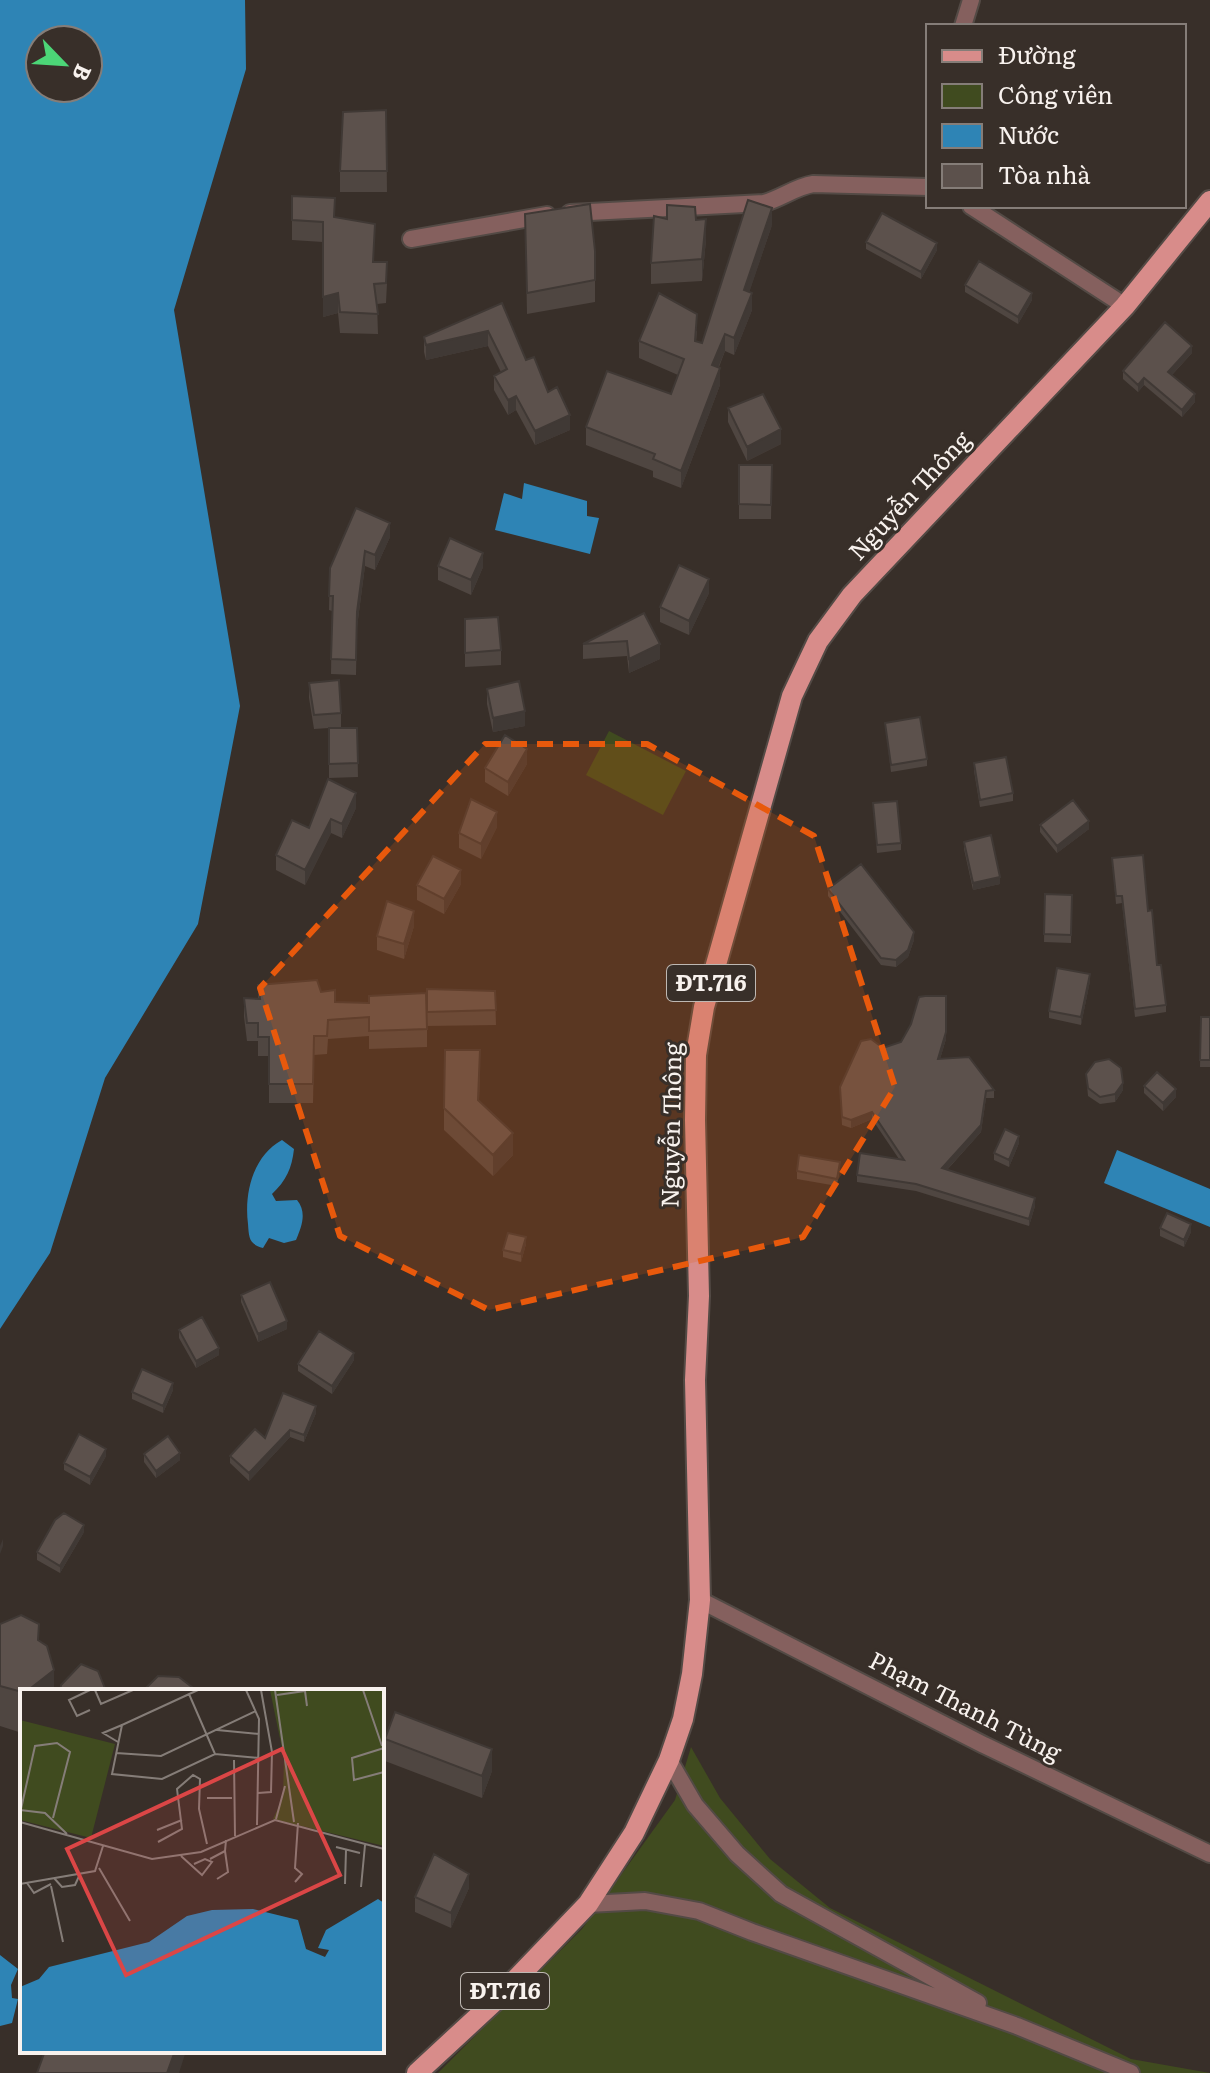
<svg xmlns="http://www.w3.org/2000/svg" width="1210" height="2073" viewBox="0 0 1210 2073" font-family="Literata,serif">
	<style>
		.green { fill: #404b1f }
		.water { fill: #2e84b5; fill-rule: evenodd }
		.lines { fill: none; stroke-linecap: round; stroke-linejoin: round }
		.minor-casing { stroke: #534a45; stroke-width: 20 }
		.primary-casing { stroke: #534a45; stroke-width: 24 }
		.minor { stroke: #85605e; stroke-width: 16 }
		.primary { stroke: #d88c8a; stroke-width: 20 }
		.wall { fill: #4f4641 }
		.shaded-wall { fill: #403935 }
		.building { fill: #5c514c; stroke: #403935; stroke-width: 2 }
		.marked { fill: #e8590c; fill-opacity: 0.2; stroke: #e8590c; stroke-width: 6; stroke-dasharray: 16 10; stroke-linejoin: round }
		.labels { text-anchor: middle; stroke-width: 6; stroke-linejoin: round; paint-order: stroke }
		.shield { fill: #382f29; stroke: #beb8b3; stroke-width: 2 }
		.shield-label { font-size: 22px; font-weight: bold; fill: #f8f2ee }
		.street-label { font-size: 24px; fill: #f8f2ee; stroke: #382f29 }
		.inset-road { fill: none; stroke: #857d78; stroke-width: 2 }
		.view { fill: #db4646; fill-opacity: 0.15; stroke: #db4646; stroke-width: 4 }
		.inset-edge { fill: none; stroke: #f8f2ee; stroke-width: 4 }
	</style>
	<rect width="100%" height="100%" fill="#382f29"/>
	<!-- green -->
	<path class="green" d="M 609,731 L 686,771 L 663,815 L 586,775 Z
		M 691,1747 L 720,1798 L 770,1859 L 830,1908 L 1131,2059 L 1210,2073 L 438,2073 L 582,1929 L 675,1800 Z"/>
	<!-- water -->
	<path class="water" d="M 0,0 L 245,0 L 246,69 L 174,310 L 240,706 L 198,924 L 105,1078 L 50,1253 L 0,1329 ZM 40,40 L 88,40 L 88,88 L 40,88 Z
		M 524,483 L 587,501 L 587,516 L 599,518 L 590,554 L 495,530 L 504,493 L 522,499 Z
		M 282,1140 L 294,1149 C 292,1168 286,1181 272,1194 L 276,1201 L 297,1200 C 307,1212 302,1226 296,1240 L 284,1243 L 269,1238 L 263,1248 C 249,1244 249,1238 248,1224 C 244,1193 253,1156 282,1140 Z
		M 1117,1150 L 1210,1189 L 1210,1227 L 1104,1183 Z
		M 0,1955 L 18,1969 L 11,1985 L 12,1998 L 18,1999 L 12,2023 L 0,2026 Z"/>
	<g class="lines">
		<!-- minor casing -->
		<g class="minor-casing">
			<path id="minor" d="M 963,26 L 971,0
				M 971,206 L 1125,306
				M 570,213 L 764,203 C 782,198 795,187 813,184 L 928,187
				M 411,239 L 547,215
				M 700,1600 L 984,1745 L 1210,1854
				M 669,1760 L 695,1805 L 737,1854 L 781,1894 L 978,2003
				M 588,1904 L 645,1901 L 699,1911 L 752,1932 L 1017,2026 L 1131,2073"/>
		</g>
		<!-- primary casing -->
		<g class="primary-casing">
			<path id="primary" d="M 417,2073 L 496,2000 L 588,1904 L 634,1833 L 669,1760 L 683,1719 L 692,1674 L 700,1600 L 695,1380 L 699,1296 L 695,1120 L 696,1055 L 704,1007 L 792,696 L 818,641 L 852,595 L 1125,306 L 1210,201"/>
		</g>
		<!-- minor -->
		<use href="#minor" class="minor"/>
		<!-- primary -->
		<use href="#primary" class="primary"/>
	</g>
	<!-- wall -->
	<path class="wall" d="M 386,110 L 387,192 L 340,192 L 340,171 Z
		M 292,196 L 335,217 L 374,262 L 387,283 L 386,303 L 377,304 L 378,334 L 340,333 L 338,313 L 323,317 L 323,242 L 292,240 Z
		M 525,214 L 595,251 L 595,302 L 527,314 Z
		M 667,219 L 696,220 L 706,240 L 702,281 L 651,284 L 651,263 Z
		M 772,225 L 749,292 L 752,310 L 734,355 L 725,351 L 719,367 L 720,385 L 681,488 L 653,477 L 653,471 L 586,445 L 586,427 L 671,394 L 678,375 L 639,358 L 639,341 L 697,331 L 696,342 L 702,343 Z
		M 866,242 L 937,250 L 921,279 L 866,249 Z
		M 965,285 L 1032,300 L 1018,324 L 965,292 Z
		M 502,303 L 526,360 L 548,392 L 570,430 L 535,445 L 516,410 L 508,415 L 494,390 L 494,376 L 501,372 L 488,346 L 426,360 L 424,352 L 424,337 Z
		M 1192,353 L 1172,375 L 1195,402 L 1182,417 L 1144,385 L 1138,392 L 1123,379 L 1123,371 Z
		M 728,408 L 781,444 L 747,461 L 728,422 Z
		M 772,465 L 771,519 L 739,519 L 739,504 Z
		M 390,537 L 375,570 L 365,566 L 357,627 L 356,675 L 331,674 L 332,611 L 329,610 L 330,568 Z
		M 438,566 L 483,567 L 471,595 L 438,580 Z
		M 709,593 L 689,635 L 660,622 L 660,607 Z
		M 644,613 L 660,659 L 629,673 L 627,656 L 583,659 L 583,644 Z
		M 465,619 L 501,650 L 501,665 L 465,667 Z
		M 309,683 L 341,713 L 341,727 L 357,728 L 358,777 L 329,778 L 329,728 L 314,729 L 309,698 Z
		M 487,689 L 525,726 L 493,732 L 487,704 Z
		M 885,723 L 927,759 L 927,766 L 891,772 Z
		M 974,763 L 1013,793 L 1013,801 L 980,807 L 974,771 Z
		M 527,764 L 508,796 L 485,782 L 485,768 Z
		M 873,803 L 901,843 L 901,850 L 877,853 Z
		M 356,808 L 342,838 L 331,833 L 305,885 L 276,870 L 276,855 L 309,828 Z
		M 1040,825 L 1089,829 L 1057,853 L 1040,832 Z
		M 497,827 L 481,859 L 459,848 L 459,833 Z
		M 964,842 L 1000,884 L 973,890 L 964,849 Z
		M 1112,858 L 1148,911 L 1157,965 L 1166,1005 L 1166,1012 L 1135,1017 L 1122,903 L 1116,904 Z
		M 461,884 L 444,914 L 417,900 L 417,885 Z
		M 828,889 L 914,940 L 908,957 L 896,967 L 881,965 L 828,896 Z
		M 1045,894 L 1072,895 L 1071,943 L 1044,942 Z
		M 414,926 L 404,959 L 377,950 L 377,936 Z
		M 1090,981 L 1081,1025 L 1049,1018 L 1049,1011 Z
		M 258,985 L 321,992 L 335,1002 L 369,1003 L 495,991 L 496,1025 L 427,1026 L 427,1047 L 369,1049 L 369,1036 L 328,1039 L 327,1054 L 314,1055 L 313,1103 L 269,1103 L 269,1056 L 258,1056 L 258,1041 L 247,1041 L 244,1017 L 244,998 L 258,999 Z
		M 1201,1017 L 1210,1017 L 1210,1067 L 1200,1067 Z
		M 946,1039 L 940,1059 L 994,1090 L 994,1098 L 986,1098 L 981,1132 L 947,1170 L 1035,1206 L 1029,1226 L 916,1191 L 857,1182 L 857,1175 L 899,1159 L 872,1119 L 851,1128 L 842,1125 L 840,1087 L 883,1048 Z
		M 480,1071 L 479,1101 L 513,1155 L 493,1176 L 444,1130 L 444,1108 Z
		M 1086,1074 L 1123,1090 L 1115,1102 L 1100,1104 L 1088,1096 Z
		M 1144,1086 L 1176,1097 L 1163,1111 L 1144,1093 Z
		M 1019,1143 L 1009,1167 L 994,1160 L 994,1153 Z
		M 840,1169 L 837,1186 L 797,1179 L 797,1171 Z
		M 1160,1228 L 1191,1232 L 1184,1247 L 1160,1236 Z
		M 526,1244 L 521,1262 L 503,1257 L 503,1250 Z
		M 241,1295 L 287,1329 L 258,1342 L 241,1302 Z
		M 179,1330 L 219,1355 L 196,1368 L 179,1338 Z
		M 354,1360 L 332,1394 L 298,1371 L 298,1364 Z
		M 173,1390 L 163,1413 L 132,1399 L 132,1392 Z
		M 316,1413 L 304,1442 L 290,1437 L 249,1481 L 230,1463 L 230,1456 Z
		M 144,1454 L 180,1460 L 156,1478 L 144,1462 Z
		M 106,1456 L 90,1485 L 64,1470 L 64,1463 Z
		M 84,1532 L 60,1573 L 37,1560 L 37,1552 Z
		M 0,1624 L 39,1640 L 54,1691 L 22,1691 L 22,1733 L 0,1726 Z
		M 385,1739 L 492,1771 L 482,1798 L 385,1761 Z
		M 469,1888 L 451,1928 L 415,1912 L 415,1897 Z"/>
	<!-- shaded-wall -->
	<path class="shaded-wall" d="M 772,208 L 772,225 L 744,308 L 744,290 Z
		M 706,219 L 706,240 L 702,281 L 702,259 Z
		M 937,243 L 937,250 L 921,279 L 921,272 Z
		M 338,293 L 338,313 L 323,317 L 323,297 Z
		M 752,293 L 752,310 L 734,355 L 734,338 Z
		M 1032,293 L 1032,300 L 1018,324 L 1018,317 Z
		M 488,331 L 488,346 L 426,360 L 426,345 Z
		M 725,334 L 725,351 L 712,382 L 712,365 Z
		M 1192,346 L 1192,353 L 1168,379 L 1168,372 Z
		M 720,368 L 720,385 L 681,488 L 681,471 Z
		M 1144,378 L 1144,385 L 1138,392 L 1138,385 Z
		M 1195,394 L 1195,402 L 1182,417 L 1182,410 Z
		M 516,396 L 516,410 L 508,415 L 508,400 Z
		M 570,415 L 570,430 L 535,445 L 535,431 Z
		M 781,429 L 781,444 L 747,461 L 747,447 Z
		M 390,523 L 390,537 L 375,570 L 375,555 Z
		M 365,551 L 365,566 L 357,627 L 356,675 L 357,612 Z
		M 483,553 L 483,567 L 471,595 L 471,580 Z
		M 709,579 L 709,593 L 689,635 L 689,621 Z
		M 660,644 L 660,659 L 629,673 L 629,659 Z
		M 525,711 L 525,726 L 493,732 L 493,718 Z
		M 527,749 L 527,764 L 508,796 L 508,782 Z
		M 356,793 L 356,808 L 342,838 L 342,824 Z
		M 497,812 L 497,827 L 481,859 L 481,844 Z
		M 331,819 L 331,833 L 305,885 L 305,870 Z
		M 1089,821 L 1089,829 L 1057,853 L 1057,846 Z
		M 461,870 L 461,884 L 444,914 L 444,899 Z
		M 1000,877 L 1000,884 L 973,890 L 973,883 Z
		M 414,911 L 414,926 L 404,959 L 404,944 Z
		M 914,932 L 914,940 L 908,957 L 896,967 L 896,960 Z
		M 1090,974 L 1090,981 L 1081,1025 L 1081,1017 Z
		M 946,1032 L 946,1039 L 938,1066 L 938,1059 Z
		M 1123,1083 L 1123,1090 L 1115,1102 L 1115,1094 Z
		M 1176,1089 L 1176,1097 L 1163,1111 L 1163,1103 Z
		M 986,1091 L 981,1132 L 942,1175 L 942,1168 Z
		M 872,1112 L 872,1119 L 851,1128 L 851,1120 Z
		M 513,1133 L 513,1155 L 493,1176 L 493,1155 Z
		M 1019,1136 L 1019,1143 L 1009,1167 L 1009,1160 Z
		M 1035,1198 L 1035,1206 L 1029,1226 L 1029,1219 Z
		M 1191,1224 L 1191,1232 L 1184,1247 L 1184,1240 Z
		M 526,1237 L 526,1244 L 521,1262 L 521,1254 Z
		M 287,1321 L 287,1329 L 258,1342 L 258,1334 Z
		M 219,1348 L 219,1355 L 196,1368 L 196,1361 Z
		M 354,1353 L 354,1360 L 332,1394 L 332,1386 Z
		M 173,1383 L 173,1390 L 163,1413 L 163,1406 Z
		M 316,1406 L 316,1413 L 304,1442 L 304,1435 Z
		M 290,1430 L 290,1437 L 249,1481 L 249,1473 Z
		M 106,1449 L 106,1456 L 90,1485 L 90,1477 Z
		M 180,1453 L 180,1460 L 156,1478 L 156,1471 Z
		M 84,1525 L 84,1532 L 60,1573 L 60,1566 Z
		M 3,1539 L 3,1546 L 0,1554 L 0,1546 Z
		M 54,1670 L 54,1691 L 27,1691 Z
		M 492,1749 L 492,1771 L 482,1798 L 482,1776 Z
		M 469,1874 L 469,1888 L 451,1928 L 451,1913 Z
		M 175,2051 L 186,2051 L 179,2073 L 167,2073 Z"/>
	<!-- building -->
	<path class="building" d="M 386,110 L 387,171 L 340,171 L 343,112 Z
		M 292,196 L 335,198 L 334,217 L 375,224 L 373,262 L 387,262 L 386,283 L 374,284 L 378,314 L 340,312 L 338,293 L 323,297 L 323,222 L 292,220 Z
		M 748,200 L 772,208 L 744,290 L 752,293 L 734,338 L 725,334 L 712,365 L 720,368 L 681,471 L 653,459 L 655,454 L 586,427 L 607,371 L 671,394 L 684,359 L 639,341 L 659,293 L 697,314 L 695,341 L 702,343 Z
		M 590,204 L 595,251 L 595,280 L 527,293 L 525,214 Z
		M 667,205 L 695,207 L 696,220 L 706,219 L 702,259 L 651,263 L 654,216 L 667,219 Z
		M 882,213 L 937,243 L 921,272 L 866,242 Z
		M 979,261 L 1032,293 L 1018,317 L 965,285 Z
		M 502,303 L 526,360 L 534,357 L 548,392 L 557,387 L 570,415 L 535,431 L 516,396 L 508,400 L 494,376 L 507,369 L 488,331 L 426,345 L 424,337 Z
		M 1165,322 L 1192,346 L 1168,372 L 1195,394 L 1182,410 L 1144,378 L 1138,385 L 1123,371 Z
		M 763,394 L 781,429 L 747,447 L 728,408 Z
		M 739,465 L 772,465 L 771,505 L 739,504 Z
		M 356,508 L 390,523 L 375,555 L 365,551 L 357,612 L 356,660 L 331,659 L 333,596 L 329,596 L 330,568 Z
		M 450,538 L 483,553 L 471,580 L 438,566 Z
		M 679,565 L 709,579 L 689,621 L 660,607 Z
		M 644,613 L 660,644 L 629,659 L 627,641 L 583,644 Z
		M 498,617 L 501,650 L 465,653 L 465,619 Z
		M 339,680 L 341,713 L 314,715 L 309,683 Z
		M 519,681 L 525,711 L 493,718 L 487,689 Z
		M 920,717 L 927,759 L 891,765 L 885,723 Z
		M 329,728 L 357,728 L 358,763 L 329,764 Z
		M 505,735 L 527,749 L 508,782 L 485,768 Z
		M 1006,757 L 1013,793 L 980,800 L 974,763 Z
		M 328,779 L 356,793 L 342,824 L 331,819 L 305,870 L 276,855 L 292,820 L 309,828 Z
		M 471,799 L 497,812 L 481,844 L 459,833 Z
		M 1073,800 L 1089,821 L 1057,846 L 1040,825 Z
		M 897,801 L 901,843 L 877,845 L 873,803 Z
		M 991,835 L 1000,877 L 973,883 L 964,842 Z
		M 1143,855 L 1148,911 L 1152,910 L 1157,965 L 1161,965 L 1166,1005 L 1135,1009 L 1122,896 L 1116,896 L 1112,858 Z
		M 433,856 L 461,870 L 444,899 L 417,885 Z
		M 861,864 L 914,932 L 908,950 L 896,960 L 881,958 L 828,889 Z
		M 1045,894 L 1072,895 L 1071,935 L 1044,934 Z
		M 387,901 L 414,911 L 404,944 L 377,936 Z
		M 1057,968 L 1090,974 L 1081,1017 L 1049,1011 Z
		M 317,980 L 321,992 L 335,990 L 335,1002 L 369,1003 L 369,996 L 426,993 L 427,1029 L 369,1031 L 369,1017 L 328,1020 L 327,1036 L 314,1036 L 313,1084 L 269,1084 L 269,1037 L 258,1037 L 258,1023 L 247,1023 L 244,998 L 260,999 L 258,985 Z
		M 427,989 L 495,991 L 496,1010 L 427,1012 Z
		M 925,996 L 946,996 L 946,1032 L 938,1059 L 969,1057 L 994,1090 L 986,1091 L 981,1125 L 942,1168 L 1035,1198 L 1029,1219 L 916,1184 L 857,1175 L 860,1153 L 904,1160 L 872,1112 L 851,1120 L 842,1117 L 840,1087 L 861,1041 L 871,1039 L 883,1048 L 901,1042 L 911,1024 L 919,997 Z
		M 1201,1017 L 1210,1017 L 1210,1060 L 1200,1060 Z
		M 445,1050 L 480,1050 L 478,1100 L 513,1133 L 493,1155 L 444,1108 Z
		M 1109,1059 L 1121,1068 L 1123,1083 L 1115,1094 L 1100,1097 L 1088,1088 L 1086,1074 L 1095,1062 Z
		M 1157,1072 L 1176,1089 L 1163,1103 L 1144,1086 Z
		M 1005,1129 L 1019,1136 L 1009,1160 L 994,1153 Z
		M 799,1155 L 840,1162 L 837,1179 L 797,1171 Z
		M 1167,1213 L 1191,1224 L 1184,1240 L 1160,1228 Z
		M 508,1233 L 526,1237 L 521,1254 L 503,1250 Z
		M 270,1282 L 287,1321 L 258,1334 L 241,1295 Z
		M 202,1317 L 219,1348 L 196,1361 L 179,1330 Z
		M 319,1331 L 354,1353 L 332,1386 L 298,1364 Z
		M 142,1369 L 173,1383 L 163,1406 L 132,1392 Z
		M 283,1393 L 316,1406 L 304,1435 L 290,1430 L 249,1473 L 230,1456 L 255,1429 L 265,1438 Z
		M 79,1434 L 106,1449 L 90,1477 L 64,1463 Z
		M 168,1436 L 180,1453 L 156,1471 L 144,1454 Z
		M 64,1513 L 84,1525 L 60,1566 L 37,1552 L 55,1520 Z
		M 21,1615 L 39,1624 L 38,1640 L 47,1646 L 54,1670 L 27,1691 L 22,1691 L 22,1692 L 0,1686 L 0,1624 Z
		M 81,1664 L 98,1671 L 106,1691 L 60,1691 L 61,1685 Z
		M 158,1676 L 179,1677 L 197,1691 L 146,1691 L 146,1688 Z
		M 395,1712 L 492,1749 L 482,1776 L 385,1739 Z
		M 434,1854 L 469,1874 L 451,1913 L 415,1897 Z
		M 45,2051 L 175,2051 L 167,2073 L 37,2073 Z"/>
	<!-- marked area -->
	<path class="marked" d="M 485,744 L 647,744 L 814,836 L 895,1087 L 803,1237 L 489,1310 L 340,1236 L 260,988 Z"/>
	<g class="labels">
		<!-- shield labels -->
		<g class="shield">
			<rect x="667" y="965" width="88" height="36" rx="6"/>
			<rect x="461" y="1973" width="88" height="36" rx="6"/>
		</g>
		<g class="shield-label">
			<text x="711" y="991">ĐT.716</text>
			<text x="505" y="1999">ĐT.716</text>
		</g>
		<!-- street labels -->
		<g class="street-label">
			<text transform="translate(910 496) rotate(-47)" y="8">Nguyễn Thông</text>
			<text transform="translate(672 1125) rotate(-89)" y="8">Nguyễn Thông</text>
			<text transform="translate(965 1707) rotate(27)" y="8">Phạm Thanh Tùng</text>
		</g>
	</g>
	<!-- overview -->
	<g transform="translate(20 1689)">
		<rect width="364" height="364" fill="#382f29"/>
		<path d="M 250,1 L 364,1 L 364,157 L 253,130 L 263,108 L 264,69 ZM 0,31 L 95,55 L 71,149 L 0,131 Z" fill="#404b1f"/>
		<path d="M 358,210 L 364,214 L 364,363 L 0,363 L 0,298 L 19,290 L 29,278 L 129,253 L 167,227 L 192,221 L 233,220 L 278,231 L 286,260 L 305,268 L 309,261 L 298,259 L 306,241 Z" fill="#2e84b5"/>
		<path class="inset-road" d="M 75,1 L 81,15 L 113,1M 178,1 L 102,36 L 92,85 L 142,90 L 195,65 L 239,69M 226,1 L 239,30 L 237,136M 255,1 L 274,133M 343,1 L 362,57M 169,5 L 195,65M 257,6 L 285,2 L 287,17M 70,21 L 57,27 L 49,11 L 70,1M 197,41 L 239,45M 98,53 L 83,44 L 102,36M 364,59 L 332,69 L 334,91 L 364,83M 96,64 L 141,67 L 236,22M 214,71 L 215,147M 238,104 L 251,103 L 252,63 L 241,1M 187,109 L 212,109M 1,120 L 15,57 L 37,54 L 50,63 L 33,129M 0,121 L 25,124 L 47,145M 256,130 L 265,97M 0,133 L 132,170 L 181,163 L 255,131 L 364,160M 137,141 L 162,131M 138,153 L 162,140 L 157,100 L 173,86 L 180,90 L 179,120 L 187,155M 316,158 L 340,164M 161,167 L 182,186 L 192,173 L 185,170 L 174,175M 190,170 L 205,162 L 206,151M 79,179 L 110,232M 34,189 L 42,198 L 55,196 L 60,185M 197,190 L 208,183 L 205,162M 275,193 L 282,185 L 275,179 L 278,134M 7,194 L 14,204 L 31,195M 0,195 L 75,182 L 83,157M 325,195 L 326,161M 31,197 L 43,253M 341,198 L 345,156"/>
		<path class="view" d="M 262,60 L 320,186 L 106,286 L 47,160 Z"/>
		<rect width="364" height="364" class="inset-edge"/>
	</g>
	<!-- legend -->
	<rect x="926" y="24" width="260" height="184" fill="#382f29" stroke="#857d78" stroke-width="2"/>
	<rect x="942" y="50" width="40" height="12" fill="#d88c8a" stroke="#857d78" stroke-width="2"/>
	<text x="998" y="64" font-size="24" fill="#f8f2ee">Đường</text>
	<rect x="942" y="84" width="40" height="24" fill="#404b1f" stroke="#857d78" stroke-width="2"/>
	<text x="998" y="104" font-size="24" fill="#f8f2ee">Công viên</text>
	<rect x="942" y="124" width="40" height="24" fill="#2e84b5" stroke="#857d78" stroke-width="2"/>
	<text x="998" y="144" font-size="24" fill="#f8f2ee">Nước</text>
	<rect x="942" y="164" width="40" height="24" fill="#5c514c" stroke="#857d78" stroke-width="2"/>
	<text x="998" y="184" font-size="24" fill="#f8f2ee">Tòa nhà</text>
	<!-- north arrow -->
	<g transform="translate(64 64) rotate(115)"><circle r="38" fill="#382f29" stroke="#857d78" stroke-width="2"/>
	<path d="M0-6L14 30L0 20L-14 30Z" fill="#4cd677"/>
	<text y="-12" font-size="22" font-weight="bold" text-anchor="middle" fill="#f8f2ee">B</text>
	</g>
</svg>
